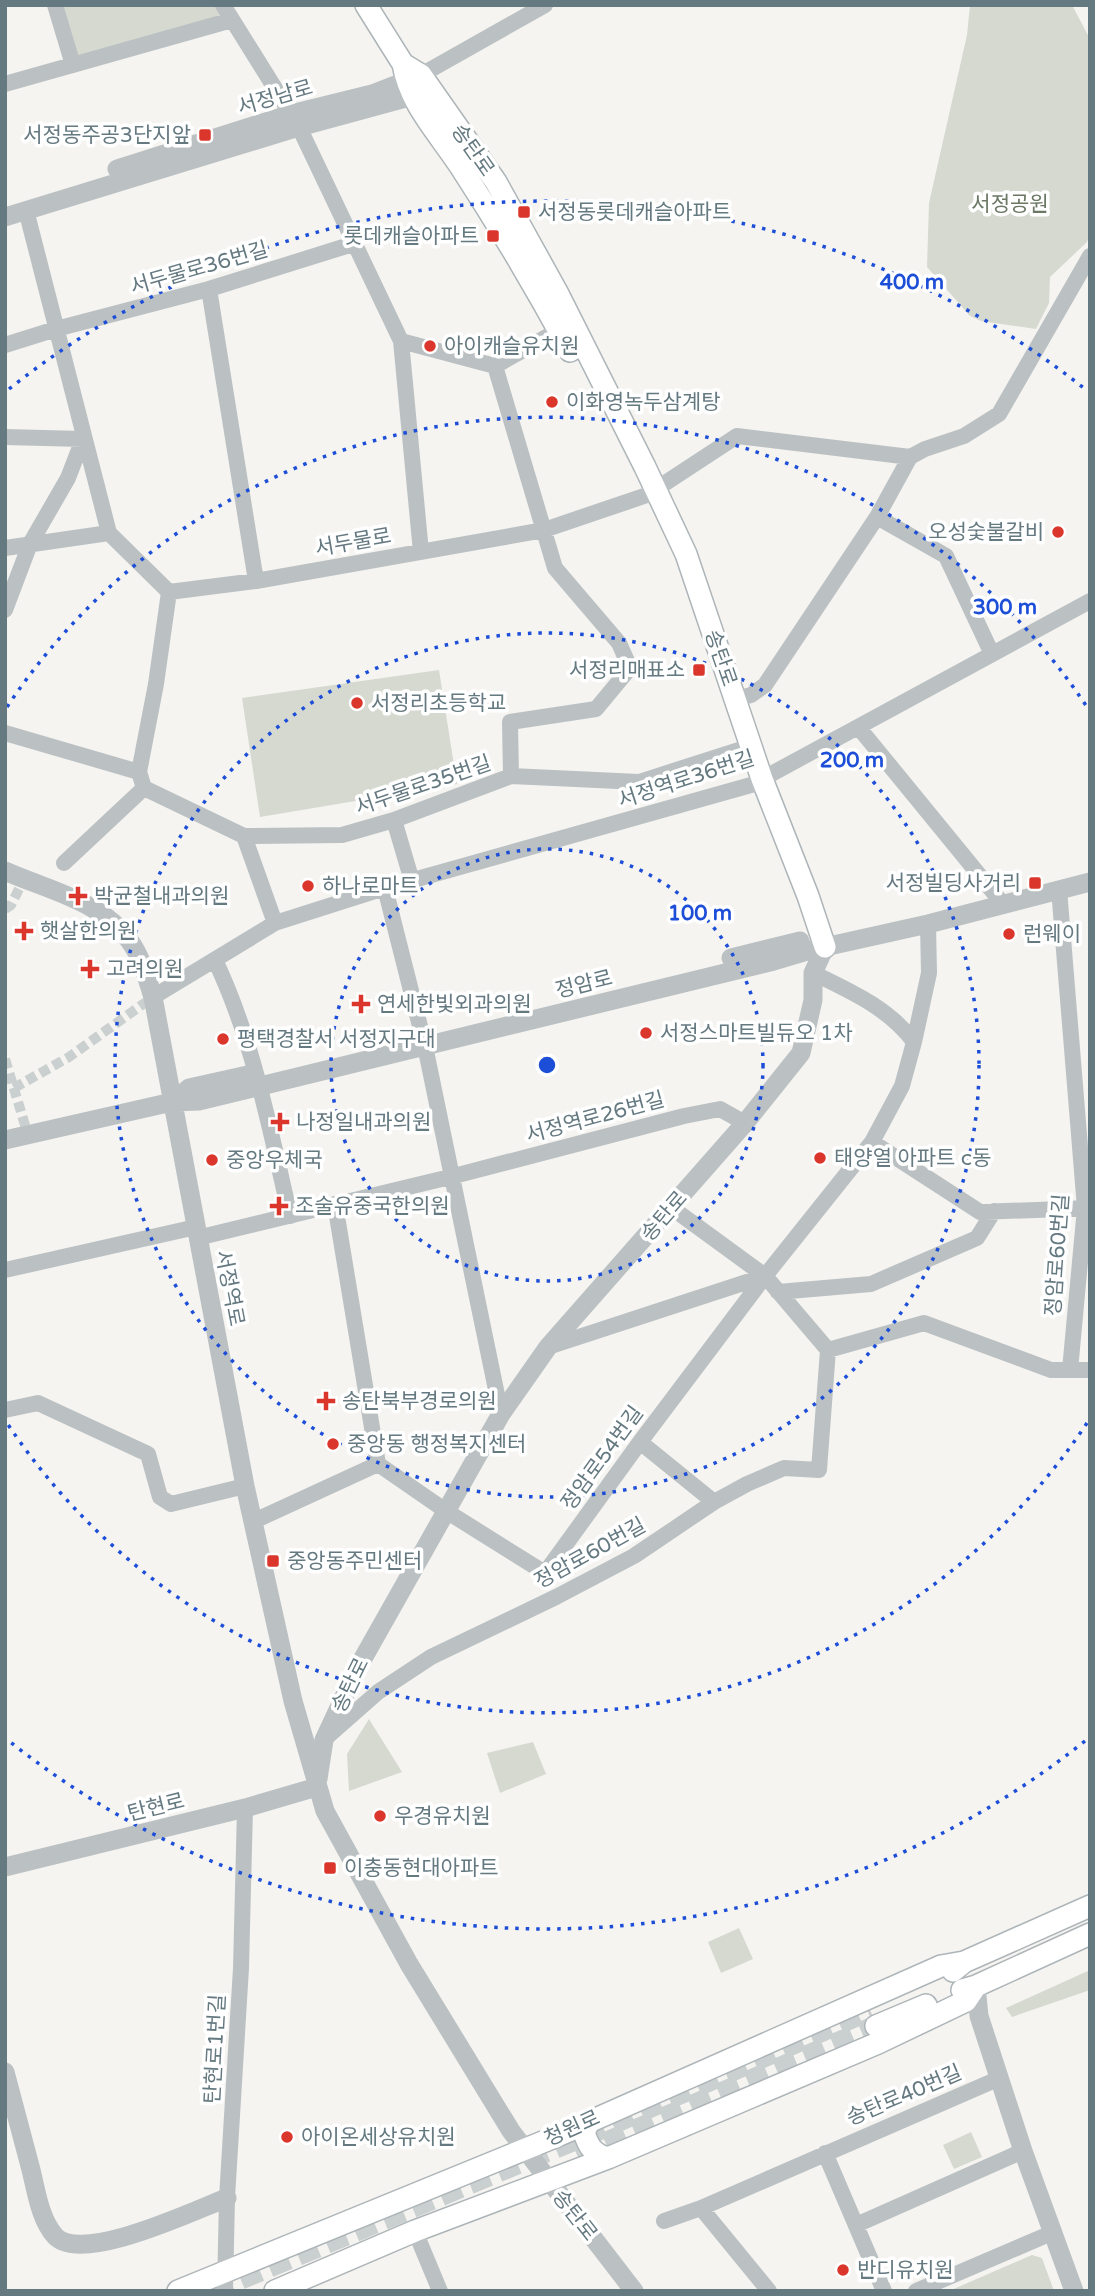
<svg xmlns="http://www.w3.org/2000/svg" width="1095" height="2296" viewBox="0 0 1095 2296" font-family="'Varela Round','Noto Sans KR',sans-serif">
	<style>
		.green { fill: #d5d9d0 }
		.lines { fill: none; stroke-linecap: round; stroke-linejoin: round }
		.pedestrian-tunnel { stroke: #cacfcf; stroke-width: 10; stroke-dasharray: 10 5; stroke-linecap: butt }
		.secondary-tunnel { stroke: #cacfcf; stroke-width: 21; stroke-dasharray: 21 10; stroke-linecap: butt }
		.secondary-casing { stroke: #aeb5b8; stroke-width: 24 }
		.minor { stroke: #bbc1c3; stroke-width: 16 }
		.tertiary { stroke: #bbc1c3; stroke-width: 19 }
		.secondary { stroke: #fff; stroke-width: 21 }
		.ring { fill: none; stroke: #1d4ed8; stroke-width: 3.5; stroke-dasharray: 3.5 7 }
		.poi-dot { fill: #da362b; stroke: #fff; stroke-width: 2.5 }
		.labels { text-anchor: middle; stroke-width: 7; stroke-linejoin: round; paint-order: stroke }
		.street-label { font-size: 21px; fill: #657981; stroke: #fff }
		.poi-label { font-size: 21px; fill: #657981; stroke: #fff; text-anchor: start }
		.park-label { font-size: 21px; fill: #6b7864; stroke: #fff }
		.centre { fill: #1d4ed8; stroke: #fff; stroke-width: 3.5 }
		.ring-label { font-size: 21px; text-anchor: middle; font-weight: bold; fill: #1d4ed8; stroke: #fff; stroke-width: 7; stroke-linejoin: round; paint-order: stroke }
	</style>
	<rect width="100%" height="100%" fill="#f5f4f1"/>
	<!-- green -->
	<path class="green" d="M 59,5 L 216,5 L 225,18 L 76,59 Z
		M 970,5 L 1072,5 L 1090,39 L 1090,233 L 1087,242 L 1050,277 L 1049,303 L 1036,329 L 981,321 L 970,316 L 927,267 L 929,203 L 967,35 Z
		M 439,670 L 457,784 L 260,817 L 242,698 Z
		M 369,1719 L 402,1772 L 349,1791 L 347,1754 Z
		M 533,1742 L 546,1774 L 500,1793 L 487,1753 Z
		M 739,1928 L 753,1959 L 721,1973 L 708,1942 Z
		M 1090,1970 L 1090,1990 L 1012,2017 L 1006,2008 Z
		M 971,2132 L 982,2157 L 954,2169 L 943,2145 Z
		M 1032,2255 L 1042,2258 L 1054,2291 L 949,2291 Z"/>
	<g class="lines">
		<!-- pedestrian-tunnel -->
		<path class="pedestrian-tunnel" d="M 5,909 L 11,905 L 24,879
			M 5,1059 L 28,1135
			M 14,1088 L 69,1057 L 153,997"/>
		<!-- secondary-tunnel -->
		<path class="secondary-tunnel" d="M 577,2155 L 876,2026
			M 212,2291 L 594,2132 L 870,2010"/>
		<!-- secondary casing -->
		<g class="secondary-casing">
			<path id="secondary" d="M 366,5 L 403,64 L 421,75 L 496,182 L 557,292 L 645,467 L 686,554 L 762,779 L 808,896 L 825,947
				M 403,64 C 409,103 439,134 460,166 C 499,226 536,288 570,351
				M 953,1971 L 964,1962 L 1090,1906
				M 962,1990 L 976,1986 L 1090,1934
				M 876,2026 L 926,2005
				M 590,2120 L 584,2132 C 588,2146 593,2154 608,2158
				M 178,2291 L 555,2137 L 941,1966 L 964,1962
				M 275,2291 L 415,2231 L 608,2158 L 878,2043 L 966,2001 L 976,1986"/>
		</g>
		<!-- minor -->
		<path class="minor" d="M 55,5 L 73,65
			M 223,5 L 291,114
			M 421,75 L 545,5
			M 5,84 L 232,20
			M 299,127 L 401,341 L 495,366
			M 26,210 L 109,533 L 169,592 L 156,684 L 139,772
			M 209,289 L 256,581
			M 401,341 L 421,552
			M 5,345 L 56,329 L 209,289 L 353,244
			M 495,366 L 555,568 L 619,643 L 630,668 L 596,709 L 510,722 L 511,776
			M 495,366 L 566,326
			M 5,437 L 83,439 L 68,478 L 30,544 L 5,610
			M 877,517 L 946,556 L 992,654
			M 5,548 L 109,533
			M 169,592 L 256,581 L 544,530 L 647,495 L 737,436 L 910,457 L 925,449 L 964,436 L 999,414 L 1090,256
			M 735,699 L 751,695 L 765,685 L 877,517 L 910,457
			M 859,728 L 1003,904
			M 5,733 L 139,772 L 144,788 L 244,836 L 342,835 L 394,820 L 511,776 L 639,782 L 751,746
			M 394,820 L 412,881
			M 244,836 L 275,923
			M 64,863 L 144,788
			M 385,888 L 425,1046 L 501,1414
			M 1059,889 L 1085,1208 L 1070,1370
			M 215,960 C 253,1040 270,1129 290,1216
			M 813,973 C 850,991 889,1008 914,1042
			M 153,997 L 275,923 L 385,888 L 751,785 L 1090,601
			M 872,1142 L 980,1212 L 1090,1208
			M 197,1238 L 454,1176 L 684,1116 L 720,1109 L 745,1123
			M 5,1270 L 196,1227
			M 765,1276 L 828,1350 L 924,1323 L 1051,1370 L 1090,1370
			M 778,1292 L 871,1284 L 977,1238 L 994,1211
			M 548,1347 L 765,1276 L 672,1208
			M 5,1410 L 38,1403 L 148,1454 L 160,1497 L 171,1504 L 245,1486
			M 640,1442 L 714,1502
			M 378,1464 L 446,1511 L 545,1573 L 640,1442 L 765,1276 L 872,1142 L 902,1086 L 914,1042 L 929,973 L 928,924
			M 254,1521 L 378,1464 L 335,1204
			M 328,1736 L 378,1692 L 431,1657 L 556,1597 L 634,1556 L 714,1502 L 747,1484 L 784,1468 L 819,1470 L 828,1350
			M 825,2153 L 884,2291
			M 701,2208 L 769,2291
			M 664,2221 L 701,2208 L 1000,2078
			M 856,2225 L 1023,2151
			M 415,2231 L 440,2291
			M 225,2291 L 227,2198 L 241,1968 L 245,1808
			M 916,2291 L 1054,2232"/>
		<!-- tertiary -->
		<path class="tertiary" d="M 117,169 L 291,114 L 372,94 L 421,75
			M 5,217 L 299,127 L 413,96 L 426,90
			M 5,871 C 52,892 109,902 136,951 C 144,965 148,982 153,997 L 245,1486 L 293,1701 L 325,1811 L 409,1964 L 511,2131 L 634,2291
			M 731,958 L 800,941
			M 172,1102 L 189,1088 L 252,1074
			M 5,1140 L 172,1102 L 199,1101 L 774,961 L 811,950 L 928,924 L 1090,882
			M 318,1779 L 324,1740 L 357,1669 L 501,1414 L 548,1347 L 745,1123 L 801,1053 L 813,1000 L 813,973 L 825,947
			M 5,1867 L 245,1808 L 317,1787
			M 976,1986 L 979,2016 L 1023,2151 L 1074,2291
			M 5,2072 C 13,2103 22,2135 30,2166 C 36,2188 39,2218 55,2236 C 81,2265 195,2210 227,2198"/>
		<!-- secondary -->
		<use href="#secondary" class="secondary"/>
	</g>
	<!-- distance rings -->
	<g class="ring">
		<circle cx="547" cy="1065" r="216"/>
		<circle cx="547" cy="1065" r="432"/>
		<path d="M1087 1423A648 648 0 0 1 7 1423M7 707A648 648 0 0 1 1087 707"/>
		<path d="M1085 1741A864 864 0 0 1 9 1741M9 389A864 864 0 0 1 1085 389"/>
	</g>
	<!-- markers -->
	<g class="poi-dot">
		<rect x="198" y="128" width="14" height="14" rx="3.5"/>
		<rect x="517" y="205" width="14" height="14" rx="3.5"/>
		<rect x="486" y="229" width="14" height="14" rx="3.5"/>
		<circle cx="430" cy="346" r="7"/>
		<circle cx="552" cy="402" r="7"/>
		<circle cx="1058" cy="532" r="7"/>
		<rect x="692" y="663" width="14" height="14" rx="3.5"/>
		<circle cx="357" cy="703" r="7"/>
		<rect x="1028" y="876" width="14" height="14" rx="3.5"/>
		<circle cx="308" cy="886" r="7"/>
		<path d="M74.5 885.5h7v7h7v7h-7v7h-7v-7h-7v-7h7z"/>
		<path d="M20.5 920.5h7v7h7v7h-7v7h-7v-7h-7v-7h7z"/>
		<circle cx="1009" cy="934" r="7"/>
		<path d="M86.5 958.5h7v7h7v7h-7v7h-7v-7h-7v-7h7z"/>
		<path d="M357.5 993.5h7v7h7v7h-7v7h-7v-7h-7v-7h7z"/>
		<circle cx="646" cy="1033" r="7"/>
		<circle cx="223" cy="1039" r="7"/>
		<path d="M276.5 1111.5h7v7h7v7h-7v7h-7v-7h-7v-7h7z"/>
		<circle cx="820" cy="1158" r="7"/>
		<circle cx="212" cy="1160" r="7"/>
		<path d="M275.5 1195.5h7v7h7v7h-7v7h-7v-7h-7v-7h7z"/>
		<path d="M322.5 1390.5h7v7h7v7h-7v7h-7v-7h-7v-7h7z"/>
		<circle cx="333" cy="1444" r="7"/>
		<rect x="266" y="1554" width="14" height="14" rx="3.5"/>
		<circle cx="380" cy="1816" r="7"/>
		<rect x="323" y="1861" width="14" height="14" rx="3.5"/>
		<circle cx="287" cy="2137" r="7"/>
		<circle cx="843" cy="2270" r="7"/>
	</g>
	<g class="labels">
		<!-- street labels -->
		<g class="street-label">
			<text transform="translate(275 97) rotate(-16)" y="7">서정남로</text>
			<text transform="translate(473 150) rotate(55)" y="7">송탄로</text>
			<text transform="translate(199 268) rotate(-16)" y="7">서두물로36번길</text>
			<text transform="translate(353 542) rotate(-10)" y="7">서두물로</text>
			<text transform="translate(721 658) rotate(71)" y="7">송탄로</text>
			<text transform="translate(686 779) rotate(-18)" y="7">서정역로36번길</text>
			<text transform="translate(423 785) rotate(-19)" y="7">서두물로35번길</text>
			<text transform="translate(584 984) rotate(-14)" y="7">정암로</text>
			<text transform="translate(595 1117) rotate(-15)" y="7">서정역로26번길</text>
			<text transform="translate(664 1216) rotate(-49)" y="7">송탄로</text>
			<text transform="translate(1057 1255) rotate(-86)" y="7">정암로60번길</text>
			<text transform="translate(230 1288) rotate(79)" y="7">서정역로</text>
			<text transform="translate(602 1458) rotate(-54)" y="7">정암로54번길</text>
			<text transform="translate(590 1553) rotate(-29)" y="7">정암로60번길</text>
			<text transform="translate(350 1685) rotate(-64)" y="7">송탄로</text>
			<text transform="translate(156 1807) rotate(-14)" y="7">탄현로</text>
			<text transform="translate(215 2049) rotate(-87)" y="7">탄현로1번길</text>
			<text transform="translate(904 2095) rotate(-23)" y="7">송탄로40번길</text>
			<text transform="translate(572 2128) rotate(-24)" y="7">청원로</text>
			<text transform="translate(575 2215) rotate(52)" y="7">송탄로</text>
		</g>
		<!-- poi labels -->
		<g class="poi-label">
			<text x="191" y="142" text-anchor="end">서정동주공3단지앞</text>
			<text x="538" y="219">서정동롯데캐슬아파트</text>
			<text x="479" y="243" text-anchor="end">롯데캐슬아파트</text>
			<text x="444" y="353">아이캐슬유치원</text>
			<text x="566" y="409">이화영녹두삼계탕</text>
			<text x="1044" y="539" text-anchor="end">오성숯불갈비</text>
			<text x="685" y="677" text-anchor="end">서정리매표소</text>
			<text x="371" y="710">서정리초등학교</text>
			<text x="1021" y="890" text-anchor="end">서정빌딩사거리</text>
			<text x="322" y="893">하나로마트</text>
			<text x="94" y="903">박균철내과의원</text>
			<text x="40" y="938">햇살한의원</text>
			<text x="1023" y="941">런웨이</text>
			<text x="106" y="976">고려의원</text>
			<text x="377" y="1011">연세한빛외과의원</text>
			<text x="660" y="1040">서정스마트빌듀오 1차</text>
			<text x="237" y="1046">평택경찰서 서정지구대</text>
			<text x="296" y="1129">나정일내과의원</text>
			<text x="834" y="1165">태양열 아파트 c동</text>
			<text x="226" y="1167">중앙우체국</text>
			<text x="295" y="1213">조술유중국한의원</text>
			<text x="342" y="1408">송탄북부경로의원</text>
			<text x="347" y="1451">중앙동 행정복지센터</text>
			<text x="287" y="1568">중앙동주민센터</text>
			<text x="394" y="1823">우경유치원</text>
			<text x="344" y="1875">이충동현대아파트</text>
			<text x="301" y="2144">아이온세상유치원</text>
			<text x="857" y="2277">반디유치원</text>
		</g>
		<!-- park labels -->
		<g class="park-label">
			<text x="1010" y="211">서정공원</text>
		</g>
	</g>
	<circle cx="547" cy="1065" r="10" class="centre"/>
	<g class="ring-label">
		<text x="912" y="289">400 m</text>
		<text x="1005" y="614">300 m</text>
		<text x="852" y="767">200 m</text>
		<text x="700" y="920">100 m</text>
	</g>
	<!-- border -->
	<rect width="1095" height="2296" fill="none" stroke="#657981" stroke-width="14"/>
</svg>
